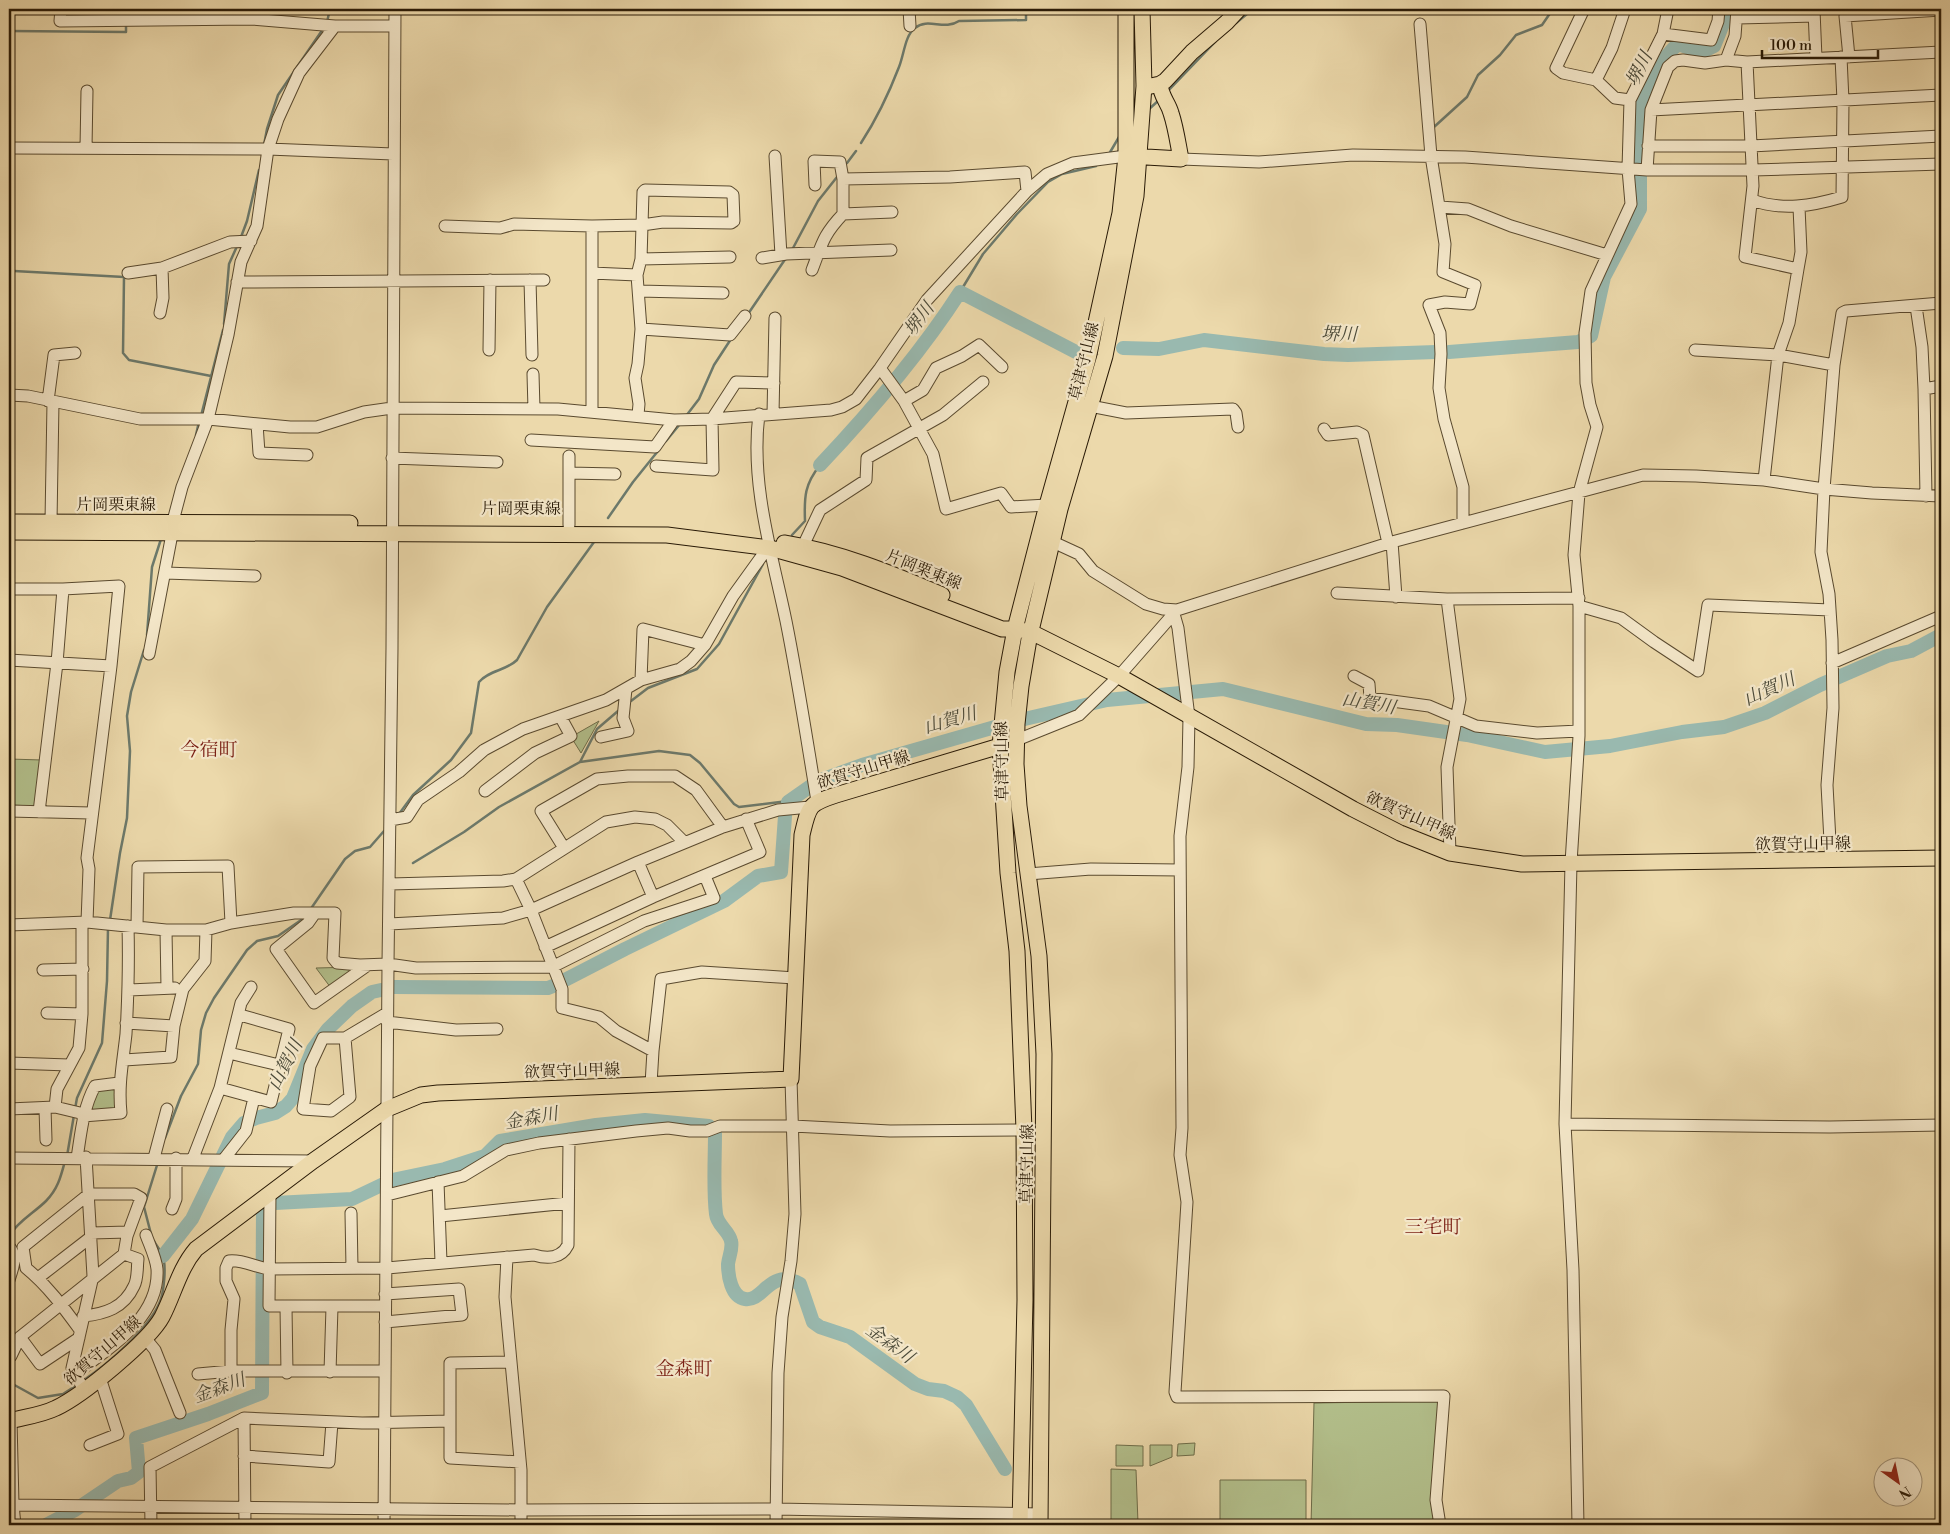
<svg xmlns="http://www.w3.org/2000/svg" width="1950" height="1534" viewBox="0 0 1950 1534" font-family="'Libre Bodoni','Noto Serif JP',serif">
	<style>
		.green { fill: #b3c08c; stroke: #6e6d49 }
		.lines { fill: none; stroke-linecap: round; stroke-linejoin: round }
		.stream { stroke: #6c796b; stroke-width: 2.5 }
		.river { stroke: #99b9af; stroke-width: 14 }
		.minor-casing { stroke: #5a4a2f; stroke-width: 13 }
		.major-casing { stroke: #291a06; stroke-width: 17 }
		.minor { stroke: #f3e6c8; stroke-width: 11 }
		.major { stroke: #ecd9ab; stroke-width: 15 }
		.labels { text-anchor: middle; stroke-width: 4.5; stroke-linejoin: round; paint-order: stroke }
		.street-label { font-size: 16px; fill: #291a06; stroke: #f3e6c8 }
		.water-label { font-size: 18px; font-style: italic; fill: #4b4a39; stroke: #f3e6c8 }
		.quarter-label { font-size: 19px; fill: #7a1f14; stroke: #f3e6c8 }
	</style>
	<rect width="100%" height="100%" fill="#ecd9ab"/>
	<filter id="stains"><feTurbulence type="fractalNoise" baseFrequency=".004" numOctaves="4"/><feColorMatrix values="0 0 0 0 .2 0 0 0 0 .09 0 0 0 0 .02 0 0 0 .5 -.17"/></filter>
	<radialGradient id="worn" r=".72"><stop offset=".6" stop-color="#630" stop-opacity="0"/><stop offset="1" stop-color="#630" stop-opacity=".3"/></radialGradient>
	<!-- green -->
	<path class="green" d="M 599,721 L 581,753 L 571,737 Z
		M 9,759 L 42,760 L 36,806 L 9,805 Z
		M 357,967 L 331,988 L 316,968 Z
		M 118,1085 L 119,1112 L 88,1115 L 97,1088 Z
		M 1439,1401 L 1436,1525 L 1311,1525 L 1314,1403 Z
		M 1195,1443 L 1194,1455 L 1177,1456 L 1178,1444 Z
		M 1116,1445 L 1143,1446 L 1143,1466 L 1116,1466 Z
		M 1150,1445 L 1172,1445 L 1172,1457 L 1150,1466 Z
		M 1111,1469 L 1136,1470 L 1138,1523 L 1111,1523 Z
		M 1220,1480 L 1306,1480 L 1306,1525 L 1220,1525 Z"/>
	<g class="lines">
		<!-- stream -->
		<path class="stream" d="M 126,17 L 126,9
			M 327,22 L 330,9
			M 1236,23 L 1253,9
			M 9,31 L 126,32 L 126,23
			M 1167,92 L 1215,42
			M 1148,110 L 1158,101
			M 1434,127 L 1467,97 L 1478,75 L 1500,55 L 1516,35 L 1542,25 L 1553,9
			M 861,143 C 876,120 889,93 899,67 C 904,55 905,35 915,28 C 928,17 944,31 959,21 L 1026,20 L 1026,9
			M 264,145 L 267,129 L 278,95 L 323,29
			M 1109,154 L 1119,137
			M 847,163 L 856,151
			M 241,237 L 247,221 L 259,170
			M 792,250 L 818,201 L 837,177
			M 14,271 L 124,277 L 123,353 L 129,360 L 211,376
			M 960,292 L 983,254 L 1017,214 L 1048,182 L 1062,174 L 1096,166
			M 748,314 L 786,258
			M 224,324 L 229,264 L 238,244
			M 202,412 L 223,330
			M 686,416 L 699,399 L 714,365 L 731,339
			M 196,435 L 198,426
			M 666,441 L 680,424
			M 608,518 L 633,482 L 658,451
			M 792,535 L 805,521 C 804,496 805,484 820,465
			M 147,635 L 152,567 L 161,539
			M 631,701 L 648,688 L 697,669 L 719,644 L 763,564
			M 580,762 L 597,729 L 618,711
			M 399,814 L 413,795 L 451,760 L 471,733 L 479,682 C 489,670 506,671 517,660 L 547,607 L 594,542
			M 413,863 L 464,832 L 499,807 L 580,762 L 659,751 L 690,755 L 700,763 L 734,804 L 739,807 L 788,801
			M 310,910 L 345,859 L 355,851 L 370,847 L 384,831
			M 110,920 L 120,853 L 127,818 L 130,751 L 127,716 L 131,692 L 144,650
			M 75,1109 L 77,1098 L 102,1043 L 107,981 L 108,928
			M 165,1138 L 181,1096 L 198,1064 L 201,1030 L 206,1013 L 214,998 L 247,950 L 257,941 L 278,936 L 304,918
			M 67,1156 L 74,1115
			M 151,1234 L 144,1207 L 158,1162
			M 9,1236 C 18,1221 34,1213 46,1201 C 58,1189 61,1176 65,1161
			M 84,1380 C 107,1365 148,1329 159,1304 C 164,1294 167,1264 162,1254 C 160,1250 156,1245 154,1241
			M 9,1382 L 38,1398 L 63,1394 L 77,1385"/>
		<!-- river -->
		<path class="river" d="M 1640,163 C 1639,145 1639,125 1641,108 C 1644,88 1663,57 1678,44 L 1702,52 L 1714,46 L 1725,19 L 1725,9
			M 1123,348 L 1159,349 L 1204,340 L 1324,354 L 1348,355 L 1436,352
			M 1449,352 L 1578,342 L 1591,336 L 1604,277 L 1640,209 L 1640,177
			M 820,465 C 871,411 920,354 960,292 L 1076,352
			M 788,802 L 818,781 L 862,765 L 1016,721 L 1107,700 L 1223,689 L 1366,724 L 1397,725 L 1467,735 L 1545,752 L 1610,746 L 1682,732 L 1724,727 L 1765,713 L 1820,685 L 1887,656 L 1911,651 L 1941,635
			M 561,982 L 625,949 L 724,901 L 758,876 L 781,872 L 785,816
			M 394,987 L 548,988 L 553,986
			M 163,1256 L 192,1219 L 232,1137 L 244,1123 L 256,1118 L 275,1113 L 286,1106 L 293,1098 L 313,1049 L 328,1029 L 352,1006 L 372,992 L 381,990
			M 46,1525 L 75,1510 L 118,1481 L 131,1478 L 139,1472 L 136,1438 L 208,1414 L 262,1393 L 263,1206 L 275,1203 L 352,1199 L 392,1180 L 445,1169 L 485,1156 L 500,1141 L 596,1125 L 645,1120 L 709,1126 L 715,1133 C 715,1158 713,1190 716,1214 C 717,1225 729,1231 731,1241 C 733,1248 729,1256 728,1264 C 728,1275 731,1297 745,1299 C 764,1302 769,1267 800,1284 L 813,1322 L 820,1327 L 850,1337 L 915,1384 L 928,1389 L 944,1391 L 957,1397 L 966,1405 L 1005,1469"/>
		<!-- minor casing -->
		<g class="minor-casing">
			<path id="minor" d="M 61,9 L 60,21 L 252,19 L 335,26 L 395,26
				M 909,9 L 910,26
				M 1584,9 L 1556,68 L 1563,73 L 1596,80 L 1615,98 L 1630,100
				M 1814,10 L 1816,58
				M 1737,18 L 1814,16
				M 1420,24 L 1431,156 L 1445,244 L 1443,272 L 1475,285 L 1470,304 L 1445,302 L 1429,305 L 1440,333 L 1441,354 L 1439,388 L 1444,419 L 1463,487 L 1463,523
				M 1663,34 L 1711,40 L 1718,21 L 1719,9
				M 1849,57 L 1845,16 L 1941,10
				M 1726,60 L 1735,36 L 1737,9
				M 1747,62 L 1753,186 L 1745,257 L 1798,269 L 1789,323 L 1778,355 L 1764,480
				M 1596,80 L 1612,48 L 1625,9
				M 1651,110 L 1941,95
				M 1648,146 L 1751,146 L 1941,136
				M 9,148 L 268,149 L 393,154
				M 86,148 L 87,91
				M 775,156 L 781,255
				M 1181,159 L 1259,162 L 1353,155 L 1465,157 L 1647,170 L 1753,170 L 1941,164
				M 1647,170 L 1651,110 L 1668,67 L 1675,61 L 1683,60 L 1705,63 L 1726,60 L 1747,62 L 1941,52
				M 843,179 L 950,177 L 1025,172 L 1027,191
				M 645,190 L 729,192 L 733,195 L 734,221 L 731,223 L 663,222 L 642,225 L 643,192 Z
				M 1752,200 C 1782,211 1812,206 1842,197 L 1843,101 L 1841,57
				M 1440,207 L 1468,209 L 1511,226 L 1607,255
				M 843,214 L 892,212
				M 445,226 L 500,228 L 514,224 L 592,226 L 592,411
				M 592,226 L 642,225 L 641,259 L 637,275
				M 762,258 L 786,254 L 891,250
				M 641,259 L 730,257
				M 1798,269 L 1801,252 L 1799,207
				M 812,270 C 822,244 823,235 843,214 L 843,179 L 840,162 L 814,161 L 815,185
				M 128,273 L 162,268 L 230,242 L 251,241
				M 592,273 L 637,275 L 641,329 L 638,364 L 635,378 L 639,404 L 638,415
				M 530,280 L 532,355
				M 237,282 L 544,280
				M 639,291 L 723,293
				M 1916,306 L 1922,347 L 1924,389
				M 160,313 L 163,298 L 162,268
				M 641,329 L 730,335 L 745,316
				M 489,350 L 490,280
				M 1695,350 L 1778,355 L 1834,365
				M 880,368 L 904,401 L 933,454 L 946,509 L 1001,493 L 1011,507 L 1047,505
				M 533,374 L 534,409
				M 9,395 L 28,396 L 140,419 L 208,419 L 290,427 L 317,427 L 364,412 L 392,408 L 558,409 L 674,420 L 712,419 L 831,410 L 842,407 L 856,399 L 880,368 L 927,300 L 1027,191 L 1047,174 L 1073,163 L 1126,156
				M 48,401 L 54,355 L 75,353
				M 904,401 L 923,390 L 936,368 L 962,356 L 979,345 L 1002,367
				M 1090,406 L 1126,413 L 1233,409 L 1236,413 L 1238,427
				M 759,414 C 750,483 772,554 786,621 C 798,681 807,741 817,801
				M 773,414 L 775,318
				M 257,424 L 259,453 L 307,455
				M 1324,429 L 1328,435 L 1357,432 L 1363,435 L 1388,543
				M 531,440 L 655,447 L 674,420
				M 392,458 L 497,462
				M 656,466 L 713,470 L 712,419 L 736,382 L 774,383
				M 569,473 L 615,474
				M 1926,496 L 1924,389 L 1941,386
				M 173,521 L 182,487 L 208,419 L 228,335 L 241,262 L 257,226 L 268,149 L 278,119 L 299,73 L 335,26
				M 51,522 L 53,402
				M 569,525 L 569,456
				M 1053,542 L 1079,554 L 1093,571 L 1146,604 L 1163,609 L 1177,610 L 1392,542 L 1643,475 L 1696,476 L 1764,480 L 1824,489 L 1872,493 L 1941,496
				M 1392,542 L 1396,597
				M 803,546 L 820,510 L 866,480 L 867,458 L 943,415 L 983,382
				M 165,573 L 255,576
				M 9,589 L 63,589 L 119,586 L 111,666 L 87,858 L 89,869 L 87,922
				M 1337,593 L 1447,599 L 1579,598
				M 1447,599 L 1460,699 L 1447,767 L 1450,853
				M 1579,606 L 1621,618 L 1654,642 L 1698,671 L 1708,605 L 1830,610
				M 1174,614 L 1178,628 L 1189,717 L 1188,767 L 1180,836 L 1182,1128 L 1180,1155 L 1187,1202 L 1175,1392 L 1177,1397 L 1444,1396 L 1436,1500 L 1440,1525
				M 149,654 L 172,534
				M 9,660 L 111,666
				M 1832,663 L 1941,616
				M 1354,676 L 1369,684 L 1370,698 L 1429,706 L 1476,726 L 1537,733 L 1579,731
				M 641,680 L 643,629 L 705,645
				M 601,737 L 628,731 L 623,718 L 626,689
				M 1017,740 L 1079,715 L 1119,676 L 1176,611
				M 485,791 L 535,753 L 571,736 L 560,716
				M 9,811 L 91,813
				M 39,812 L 57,663 L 63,589
				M 390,820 L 407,817 L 418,800 L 459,772 L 484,750 L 523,729 L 606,700 L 641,680 L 680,669 L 691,661 L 705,645 L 733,596 L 764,553 L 770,548
				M 564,848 L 541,811 L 597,779 L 628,776 L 675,776 L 696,790 L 723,827
				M 1831,860 L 1827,785 L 1833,708 L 1832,640 L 1829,594 L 1821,552 L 1824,489 L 1834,365 L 1842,313 L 1846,311 L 1941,303
				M 638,862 L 653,897
				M 1028,874 L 1091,869 L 1180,870
				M 516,879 L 531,910 L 562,989 L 562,1008 L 599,1017 L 616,1031 L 653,1051
				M 390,884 L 503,881 L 516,879 L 606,822 L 635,817 L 655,819 L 667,825 L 684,842
				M 315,913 L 308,923 L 276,949 L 314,1003 L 368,965
				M 389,924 L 503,918 L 531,910 L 638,862 L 723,827 L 778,810 L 810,807
				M 9,925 L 87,922 L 166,930 L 206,930 L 231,923 L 294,913 L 335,913 L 333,958 L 337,963 L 360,965 L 388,964 L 416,968 L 552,967 L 644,921 L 714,898 L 705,876
				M 137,927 L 138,867 L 228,866 L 231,923
				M 166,930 L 167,988
				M 545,947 L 653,897 L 760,852 L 746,819
				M 43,970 L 83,969
				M 129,990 L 175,988
				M 47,1013 L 82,1014
				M 387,1022 L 456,1030 L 497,1029
				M 126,1023 L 174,1026
				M 345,1038 L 350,1097 L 331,1111 L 303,1109 L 310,1066 L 323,1038 L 345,1038 L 387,1013
				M 229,1053 L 279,1065
				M 124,1060 L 171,1057 L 174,1026 L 183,989 L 205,961 L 206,930
				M 9,1063 L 69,1065
				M 651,1084 L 653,1051 L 661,979 L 702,972 L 795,978
				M 220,1088 L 271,1102 L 289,1029 L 240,1015
				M 55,1107 L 57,1089 L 79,1048 L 82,1014 L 82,922
				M 45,1108 L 46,1140
				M 9,1109 L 55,1107 L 80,1113 L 83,1116
				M 83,1116 L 121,1113 C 118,1084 123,1062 126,1034 C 128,998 129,962 128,926
				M 1565,1124 L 1830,1127 L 1941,1125
				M 9,1158 L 313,1161
				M 77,1158 C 81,1133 83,1108 95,1086 L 119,1083
				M 154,1158 L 167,1109
				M 193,1158 L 220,1088 L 241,1003 L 251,987
				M 224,1159 L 246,1131 L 254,1098
				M 438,1182 L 441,1262
				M 270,1192 L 269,1306 L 385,1306
				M 387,1195 L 463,1176 L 506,1150 L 539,1143 L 636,1131 L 668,1128 L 690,1131 L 707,1131 L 720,1126 L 793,1126 L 890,1131 L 1024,1130
				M 172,1209 L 176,1199 L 176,1158
				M 351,1213 L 352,1268
				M 440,1216 L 568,1203
				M 91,1233 L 128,1232
				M 9,1246 C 18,1257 13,1267 9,1280
				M 507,1257 L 505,1297 L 521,1470 L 521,1525
				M 38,1278 L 91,1237
				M 286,1307 L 287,1373
				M 83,1316 C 105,1314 124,1308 134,1286 C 138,1279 137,1267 138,1259 L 124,1254
				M 385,1322 L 462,1315 L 459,1289 L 385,1294
				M 20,1337 L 40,1364 L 79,1338
				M 146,1339 L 155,1350 L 180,1413
				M 9,1356 L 11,1356 L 20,1337 L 124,1254 L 127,1236 L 141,1198 L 134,1194 L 89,1194 L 23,1247 L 26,1268 C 48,1286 64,1308 80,1330
				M 510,1362 L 450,1363 L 450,1458 L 520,1462
				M 231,1371 L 231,1330 L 234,1299 L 226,1281 L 226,1268 L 229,1261 C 242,1259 257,1268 270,1269 L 387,1268 L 534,1255 C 547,1259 561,1259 568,1245 L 569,1139
				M 330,1372 L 332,1307
				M 75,1374 C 109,1348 160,1318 157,1269 C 156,1258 150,1246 146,1235
				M 198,1374 L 231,1371 L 385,1371
				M 84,1390 L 72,1368 L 93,1276 L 86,1157
				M 244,1418 L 245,1525
				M 11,1420 L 13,1505 L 15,1525
				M 90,1445 L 118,1434 L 102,1384 L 99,1378
				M 244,1456 L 329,1462 L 332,1422
				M 9,1505 L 521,1510 L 776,1509 L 1040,1514
				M 151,1525 L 150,1467 L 244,1418 L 362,1423 L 450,1421
				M 384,1525 L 388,964 L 392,648 L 395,9
				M 776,1525 L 778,1373 L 782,1317 L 791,1261 L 795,1214 L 791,1079
				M 1578,1525 L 1573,1270 L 1565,1124 L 1571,863 L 1579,736 L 1579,606 L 1574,555 L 1579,493 L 1597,427 L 1590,405 L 1586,383 L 1585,333 L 1591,291 L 1631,204 L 1628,169 L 1630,100 L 1663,34 L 1668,9"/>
		</g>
		<!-- major casing -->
		<g class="major-casing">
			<path id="major" d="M 1151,86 L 1160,84 L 1165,81 L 1192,52 L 1227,22 L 1239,9
				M 1129,156 L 1181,159 C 1178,144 1176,128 1171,113 C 1168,102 1161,97 1160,84
				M 13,522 L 350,523
				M 9,532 L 667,535 L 770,548 L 842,568 L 1002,629 L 1015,629 L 1031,632 L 1119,676 L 1353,809 L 1400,833 L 1450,853 L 1522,864 L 1941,858
				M 784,543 C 839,552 891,573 942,595
				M 9,1421 C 25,1417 42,1415 56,1408 C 82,1396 149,1341 162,1317 C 174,1294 179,1269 196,1249 L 313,1161 L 387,1109 L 421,1095 L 438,1093 L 791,1079 L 802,835 C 809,806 808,804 836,795 L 1000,746
				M 1020,1525 L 1025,1300 L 1024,1130 L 1017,951 L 1008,873 L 1000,746 L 1007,672 L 1015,629 L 1047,505 L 1088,359 L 1120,213 L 1126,156 L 1126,9
				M 1040,1525 L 1044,1054 L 1039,956 L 1019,806 L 1016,764 L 1017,724 L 1021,686 L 1029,639 L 1060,509 L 1105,356 L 1136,196 L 1144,86 L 1142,9"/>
		</g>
		<!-- minor -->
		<use href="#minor" class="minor"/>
		<!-- major -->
		<use href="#major" class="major"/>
	</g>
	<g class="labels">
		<!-- street labels -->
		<g class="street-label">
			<text transform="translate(1083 361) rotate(-76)" y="6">草津守山線</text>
			<text x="116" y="510">片岡栗東線</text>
			<text x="521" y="514">片岡栗東線</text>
			<text transform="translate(924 569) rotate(22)" y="6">片岡栗東線</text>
			<text transform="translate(1001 761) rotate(-91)" y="6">草津守山線</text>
			<text transform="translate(863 769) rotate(-17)" y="6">欲賀守山甲線</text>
			<text transform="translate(1411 815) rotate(24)" y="6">欲賀守山甲線</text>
			<text transform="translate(1803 843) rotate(-1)" y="6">欲賀守山甲線</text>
			<text transform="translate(572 1070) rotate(-2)" y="6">欲賀守山甲線</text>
			<text transform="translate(1026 1164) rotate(-89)" y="6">草津守山線</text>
			<text transform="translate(102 1350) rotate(-41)" y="6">欲賀守山甲線</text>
		</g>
		<!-- water labels -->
		<g class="water-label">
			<text transform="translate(1639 69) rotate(-63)" y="6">堺川</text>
			<text transform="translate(919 319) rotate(-53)" y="6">堺川</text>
			<text transform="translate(1339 334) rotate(1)" y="6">堺川</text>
			<text transform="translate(1769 689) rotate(-24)" y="6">山賀川</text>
			<text transform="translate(1369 703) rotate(10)" y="6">山賀川</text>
			<text transform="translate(950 720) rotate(-16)" y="6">山賀川</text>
			<text transform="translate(285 1065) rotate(-63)" y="6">山賀川</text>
			<text transform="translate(531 1118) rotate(-10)" y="6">金森川</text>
			<text transform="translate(890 1343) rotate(36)" y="6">金森川</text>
			<text transform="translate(219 1388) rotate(-20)" y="6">金森川</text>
		</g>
		<!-- quarter labels -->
		<g class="quarter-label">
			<text x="209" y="756">今宿町</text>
			<text x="1433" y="1233">三宅町</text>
			<text x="684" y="1375">金森町</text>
		</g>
	</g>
	<!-- margin -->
	<rect width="1950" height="1534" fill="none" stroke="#ecd9ab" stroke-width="30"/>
	<rect x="10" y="10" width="1930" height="1514" fill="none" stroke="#291a06" stroke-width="2.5"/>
	<rect x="15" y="15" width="1920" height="1504" fill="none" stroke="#291a06"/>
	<!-- north arrow -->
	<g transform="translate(1898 1482) rotate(147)"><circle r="24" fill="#f3e6c8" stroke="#a2947a"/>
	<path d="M0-4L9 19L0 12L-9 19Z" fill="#8f2418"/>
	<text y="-8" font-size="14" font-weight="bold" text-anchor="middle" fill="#291a06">N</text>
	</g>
	<!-- scale -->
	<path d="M1762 50v8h116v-8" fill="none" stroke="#291a06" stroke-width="2.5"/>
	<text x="1770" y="50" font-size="15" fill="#291a06" stroke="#f3e6c8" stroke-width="4" paint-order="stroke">100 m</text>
	<rect width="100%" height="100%" filter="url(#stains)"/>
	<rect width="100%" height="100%" fill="url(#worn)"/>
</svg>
